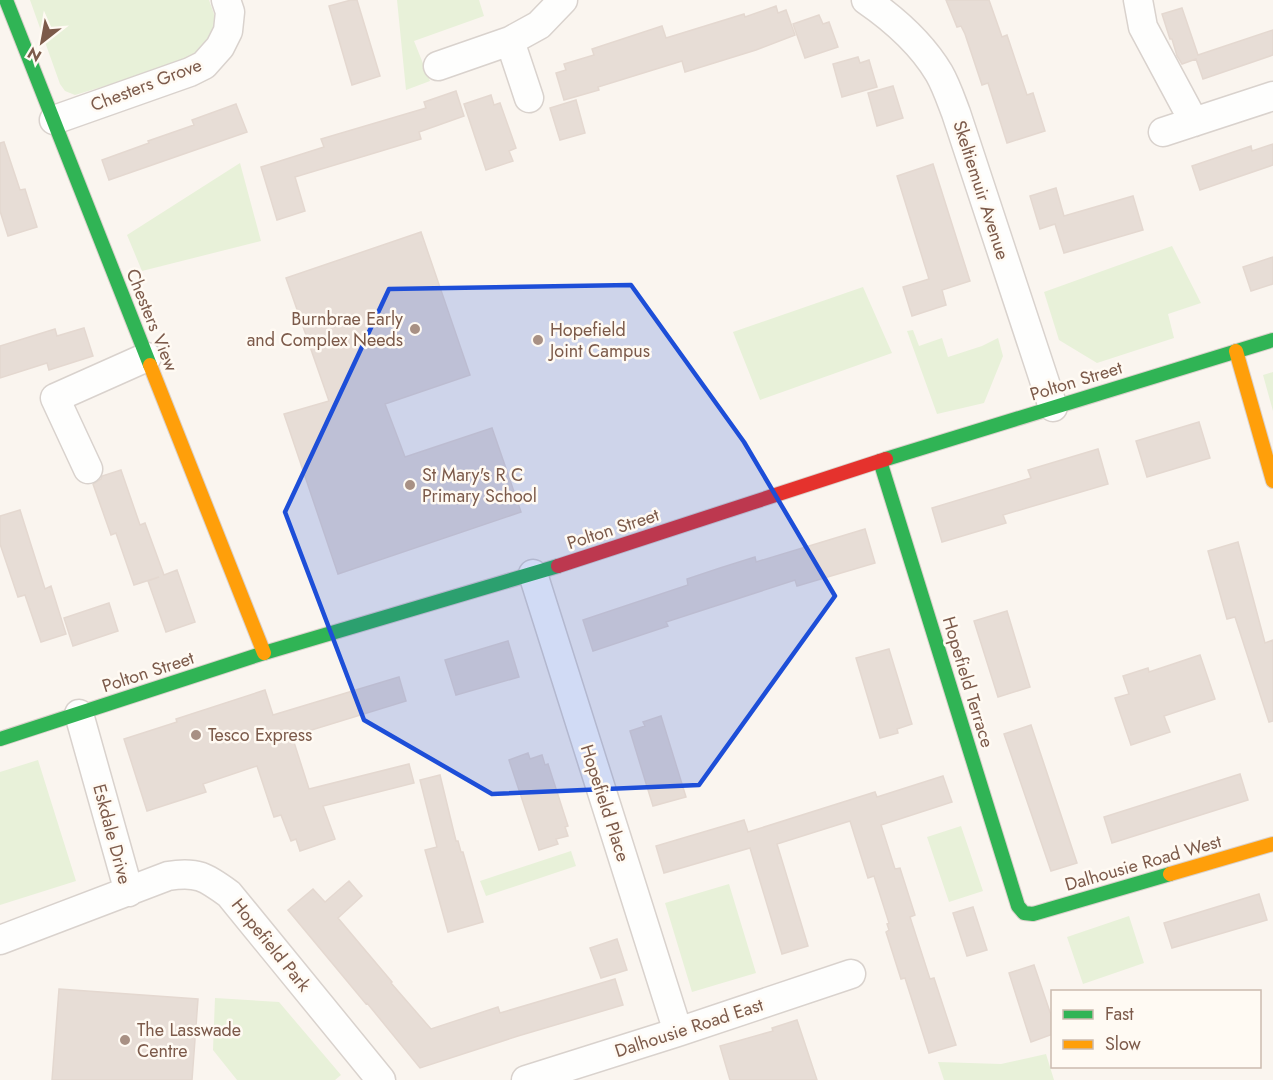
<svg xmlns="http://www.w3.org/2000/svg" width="1273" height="1080" viewBox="0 0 1273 1080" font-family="Jost,sans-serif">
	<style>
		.green { fill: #e8f1d9 }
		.building { fill: #e7ddd6; stroke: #e4d8d0; stroke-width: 1.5 }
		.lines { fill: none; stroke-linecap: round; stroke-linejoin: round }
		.street-casing { stroke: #d9d2cd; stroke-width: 31 }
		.fast-casing { stroke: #dad1cb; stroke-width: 16 }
		.slow-casing { stroke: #dad1cb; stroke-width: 16 }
		.jam-casing { stroke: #dad1cb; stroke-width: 16 }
		.street { stroke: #fefefd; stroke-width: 28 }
		.fast { stroke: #30b455; stroke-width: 14 }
		.slow { stroke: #ff9f0a; stroke-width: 14 }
		.jam { stroke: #e5322d; stroke-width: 14 }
		.marked { fill: #1d4ed8; fill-opacity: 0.2; stroke: #1d4ed8; stroke-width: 4.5; stroke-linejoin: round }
		.poi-dot { fill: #a89084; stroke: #fffaf3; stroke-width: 2 }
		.labels { text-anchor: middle; stroke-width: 5; stroke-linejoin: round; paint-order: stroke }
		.street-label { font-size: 18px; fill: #7c5a4a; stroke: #fffaf3 }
		.poi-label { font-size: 18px; fill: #7c5a4a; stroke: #fffaf3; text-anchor: start }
	</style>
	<rect width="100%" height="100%" fill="#faf5ef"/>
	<!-- green -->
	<path class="green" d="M 30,0 L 209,0 L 214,14 L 214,27 L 211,41 L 195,59 L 75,95 L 65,91 L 60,84 Z
		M 397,0 L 479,0 L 484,16 L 414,41 L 430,81 L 406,90 Z
		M 240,163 L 261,241 L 142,271 L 127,235 Z
		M 1172,246 L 1201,303 L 1168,314 L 1174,338 L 1097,363 L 1059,340 L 1044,292 Z
		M 863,287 L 892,353 L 760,400 L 733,332 Z
		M 913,330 L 919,346 L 942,338 L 948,357 L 982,346 L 998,338 L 1003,356 L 984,403 L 937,414 L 907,331 Z
		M 1273,372 L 1273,411 L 1263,375 Z
		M 38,760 L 76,881 L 0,905 L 0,772 Z
		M 961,826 L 983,891 L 949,902 L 927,837 Z
		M 571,851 L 576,866 L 486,896 L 480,881 Z
		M 729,884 L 756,973 L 692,992 L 665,903 Z
		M 1129,916 L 1144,963 L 1083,984 L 1067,937 Z
		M 215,998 L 279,1002 L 341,1075 L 335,1080 L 237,1080 L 213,1050 Z
		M 1046,1054 L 1054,1080 L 944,1080 L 938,1062 L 1001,1064 Z"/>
	<!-- building -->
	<path class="building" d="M 351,0 L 357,0 L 380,76 L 352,85 L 329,6 Z
		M 946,0 L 989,0 L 1002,37 L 1007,35 L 1027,95 L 1033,93 L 1045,131 L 1007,143 L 988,83 L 982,85 L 965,34 L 961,26 L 957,27 Z
		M 776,6 L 778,13 L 786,10 L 795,35 L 756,50 L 685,72 L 682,61 L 598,87 L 599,90 L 564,100 L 556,73 L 566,70 L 564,64 L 594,55 L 592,49 L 662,26 L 666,38 L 744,14 L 745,17 Z
		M 1182,8 L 1198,55 L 1273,30 L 1273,55 L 1203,79 L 1196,59 L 1182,64 L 1177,56 L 1172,39 L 1170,39 L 1162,14 Z
		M 819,15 L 823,24 L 829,22 L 838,47 L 805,58 L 793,24 Z
		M 858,57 L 860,63 L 869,60 L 877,87 L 842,97 L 833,64 Z
		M 893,86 L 903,118 L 877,126 L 868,93 Z
		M 456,91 L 464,116 L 419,132 L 421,139 L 295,177 L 305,211 L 277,220 L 261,167 L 324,147 L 321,139 L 426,108 L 424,102 Z
		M 491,95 L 494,105 L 500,103 L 516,148 L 509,151 L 513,161 L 486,170 L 464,104 Z
		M 576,100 L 585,133 L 560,140 L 550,108 Z
		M 236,104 L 247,132 L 109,180 L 102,160 L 149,143 L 148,141 L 194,125 L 192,120 Z
		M 4,142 L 20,190 L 25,189 L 37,227 L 8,236 L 0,211 L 0,143 Z
		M 1273,144 L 1273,165 L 1200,190 L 1192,166 L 1251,146 L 1252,151 Z
		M 933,164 L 970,281 L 942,290 L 946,305 L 912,316 L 903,287 L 929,279 L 897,176 Z
		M 1056,188 L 1064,216 L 1133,196 L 1143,230 L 1064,253 L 1055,224 L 1040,229 L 1030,196 Z
		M 421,232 L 470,375 L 385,404 L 405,457 L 492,428 L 521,512 L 338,574 L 284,414 L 329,401 L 286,278 Z
		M 1273,257 L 1273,284 L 1251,291 L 1243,267 Z
		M 84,328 L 93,356 L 49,370 L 47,363 L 0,378 L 0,346 L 55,329 L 57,336 Z
		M 1199,422 L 1210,458 L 1147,477 L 1136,441 Z
		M 1098,449 L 1108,484 L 1003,515 L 1006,523 L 942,542 L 932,508 L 1031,478 L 1028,470 Z
		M 121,470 L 140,525 L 145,523 L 164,575 L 177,570 L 195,622 L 166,632 L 148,581 L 159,577 L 134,585 L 116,533 L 111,535 L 93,484 L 101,479 L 102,476 Z
		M 20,510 L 45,589 L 51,586 L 66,634 L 41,642 L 25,595 L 18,597 L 0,544 L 0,516 Z
		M 865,529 L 875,563 L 797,586 L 795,580 L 666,622 L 668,626 L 593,651 L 583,620 L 688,585 L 687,579 L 720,568 L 755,557 L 756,562 Z
		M 1238,542 L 1265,643 L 1273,640 L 1273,721 L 1269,722 L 1235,617 L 1227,619 L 1208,551 Z
		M 109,603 L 118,631 L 73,646 L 64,618 Z
		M 1007,611 L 1030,687 L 998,697 L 974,621 Z
		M 508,641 L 519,677 L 456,695 L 445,660 Z
		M 889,649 L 912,724 L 897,729 L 898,733 L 880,738 L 856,658 Z
		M 1200,655 L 1215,699 L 1164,716 L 1170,732 L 1131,745 L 1115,698 L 1129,694 L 1123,676 L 1148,668 L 1149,672 Z
		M 399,677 L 406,701 L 292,736 L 309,789 L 409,764 L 414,783 L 323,806 L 335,839 L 300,851 L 296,839 L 291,841 L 281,815 L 274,817 L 257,766 L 203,784 L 206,792 L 147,811 L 124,739 L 177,722 L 176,719 L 265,690 L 273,715 Z
		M 661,716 L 686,797 L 653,806 L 630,731 L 645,726 L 643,722 Z
		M 1031,725 L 1077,863 L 1051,871 L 1004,734 Z
		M 528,753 L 530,759 L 542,755 L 545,765 L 548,764 L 568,826 L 565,827 L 568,836 L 556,839 L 558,844 L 539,850 L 509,760 Z
		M 1240,774 L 1248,800 L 1112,843 L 1104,817 Z
		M 440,775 L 456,841 L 458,841 L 461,852 L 463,852 L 483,922 L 448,932 L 425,850 L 437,847 L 420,780 Z
		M 943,776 L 952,802 L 881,825 L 895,869 L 900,868 L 915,915 L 910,917 L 930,979 L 934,978 L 956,1045 L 929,1053 L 905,978 L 901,979 L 886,932 L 889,930 L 887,924 L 889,923 L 874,876 L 868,878 L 850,821 L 777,844 L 808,946 L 782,954 L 750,848 L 664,873 L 656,846 L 744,820 L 748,832 L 875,792 L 877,797 Z
		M 349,881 L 362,896 L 338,918 L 392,982 L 391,983 L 431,1029 L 498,1007 L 500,1013 L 615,979 L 623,1005 L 518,1036 L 420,1068 L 367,1003 L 366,1004 L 288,910 L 313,889 L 325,902 Z
		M 1259,894 L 1267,920 L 1172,948 L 1164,923 Z
		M 973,907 L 987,950 L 967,956 L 953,913 Z
		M 617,939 L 627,970 L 601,978 L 590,948 Z
		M 1034,965 L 1053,1021 L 1053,1034 L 1031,1042 L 1009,973 Z
		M 59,989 L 198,999 L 192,1080 L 52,1080 Z
		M 797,1020 L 817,1080 L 730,1080 L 720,1046 L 773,1031 L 772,1028 Z"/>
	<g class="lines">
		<!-- street casing -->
		<g class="street-casing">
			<path id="street" d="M 866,0 C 895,20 921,43 939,73 C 946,85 951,100 956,113 L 1053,407
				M 1138,0 L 1143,27 L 1194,122
				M 510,41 L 529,98
				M 438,66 L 510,41 L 539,25 L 563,0
				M 54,120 L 190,72 L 204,65 L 220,47 L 228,31 L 230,12 L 226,0
				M 1163,132 L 1273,96
				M 88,469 L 55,398 L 147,357
				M 533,574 L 678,1032
				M 79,714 L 129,892
				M 0,940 L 168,876 C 197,871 206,877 229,894 L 381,1080
				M 526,1080 L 678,1032 L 851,974"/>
		</g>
		<!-- fast casing -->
		<g class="fast-casing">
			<path id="fast" d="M 6,0 L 150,365
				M 886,459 L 1273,340
				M 880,461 L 1018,906 L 1024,913 L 1033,914 L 1170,874
				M 0,739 L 264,653 L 558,566"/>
		</g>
		<!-- slow casing -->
		<g class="slow-casing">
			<path id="slow" d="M 1236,351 L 1273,481
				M 150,365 L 264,653
				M 1170,874 L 1273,844"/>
		</g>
		<!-- jam casing -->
		<g class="jam-casing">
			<path id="jam" d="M 558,566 L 886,459"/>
		</g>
		<!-- street -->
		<use href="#street" class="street"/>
		<!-- fast -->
		<use href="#fast" class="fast"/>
		<!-- slow -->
		<use href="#slow" class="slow"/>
		<!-- jam -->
		<use href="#jam" class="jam"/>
	</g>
	<!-- marked area -->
	<path class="marked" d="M 631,285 L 744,442 L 835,596 L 699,785 L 492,794 L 364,720 L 285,512 L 389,289 Z"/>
	<!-- markers -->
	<g class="poi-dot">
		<circle cx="415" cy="329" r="6"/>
		<circle cx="538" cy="340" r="6"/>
		<circle cx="410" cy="485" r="6"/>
		<circle cx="196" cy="735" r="6"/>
		<circle cx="125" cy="1040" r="6"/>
	</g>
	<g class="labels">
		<!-- street labels -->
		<g class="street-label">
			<text transform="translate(146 85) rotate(-21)" y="6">Chesters Grove</text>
			<text transform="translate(981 190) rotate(72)" y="6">Skeltiemuir Avenue</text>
			<text transform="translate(152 320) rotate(68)" y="6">Chesters View</text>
			<text transform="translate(1076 381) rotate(-17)" y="6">Polton Street</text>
			<text transform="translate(613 529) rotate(-18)" y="6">Polton Street</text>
			<text transform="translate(148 672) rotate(-18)" y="6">Polton Street</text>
			<text transform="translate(968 682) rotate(73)" y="6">Hopefield Terrace</text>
			<text transform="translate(605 803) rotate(72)" y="6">Hopefield Place</text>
			<text transform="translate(112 834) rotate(75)" y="6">Eskdale Drive</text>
			<text transform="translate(1143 863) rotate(-16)" y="6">Dalhousie Road West</text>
			<text transform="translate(271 945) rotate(51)" y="6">Hopefield Park</text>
			<text transform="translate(689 1028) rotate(-18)" y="6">Dalhousie Road East</text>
		</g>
		<!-- poi labels -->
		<g class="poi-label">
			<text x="403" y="325" text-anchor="end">Burnbrae Early<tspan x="403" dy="21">and Complex Needs</tspan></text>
			<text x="550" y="336">Hopefield<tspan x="550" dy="21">Joint Campus</tspan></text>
			<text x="422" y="481">St Mary's R C<tspan x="422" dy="21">Primary School</tspan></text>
			<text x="208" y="741">Tesco Express</text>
			<text x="137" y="1036">The Lasswade<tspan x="137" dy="21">Centre</tspan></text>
		</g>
	</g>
	<!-- legend -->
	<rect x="1051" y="990" width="210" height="78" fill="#fffaf3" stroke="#cbbaaf" stroke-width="1.5"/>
	<rect x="1063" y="1010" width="30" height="9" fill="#30b455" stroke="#cbbaaf" stroke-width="1.5"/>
	<text x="1105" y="1020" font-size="18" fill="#7c5a4a">Fast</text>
	<rect x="1063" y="1040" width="30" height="9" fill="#ff9f0a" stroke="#cbbaaf" stroke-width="1.5"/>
	<text x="1105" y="1050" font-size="18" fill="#7c5a4a">Slow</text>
	<!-- north arrow -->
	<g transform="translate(42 42) rotate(211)" stroke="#fffaf3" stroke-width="4.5" paint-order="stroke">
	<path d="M0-4.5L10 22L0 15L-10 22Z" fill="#7c5a4a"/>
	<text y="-9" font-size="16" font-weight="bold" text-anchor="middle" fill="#7c5a4a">N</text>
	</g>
</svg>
